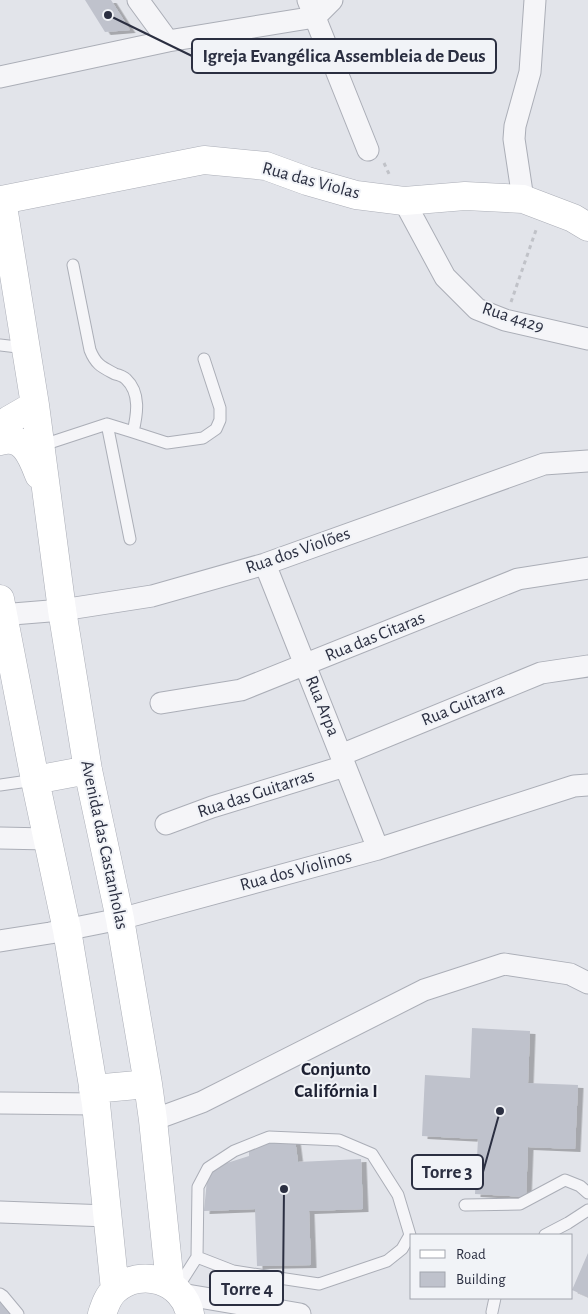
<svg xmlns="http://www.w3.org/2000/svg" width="588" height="1314" viewBox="0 0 588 1314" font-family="'Alegreya Sans',sans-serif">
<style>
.building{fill:#bfc2cc;filter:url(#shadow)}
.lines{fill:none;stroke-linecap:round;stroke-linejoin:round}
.lane-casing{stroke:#abaeb7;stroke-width:13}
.street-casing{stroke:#abaeb7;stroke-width:23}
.secondary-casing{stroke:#abaeb7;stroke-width:29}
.path{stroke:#c0c2c8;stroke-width:3;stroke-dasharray:4 4;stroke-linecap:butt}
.lane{stroke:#f5f5f8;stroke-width:11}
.street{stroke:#f5f5f8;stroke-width:21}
.secondary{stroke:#fff;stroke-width:28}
.labels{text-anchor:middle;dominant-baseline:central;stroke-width:4;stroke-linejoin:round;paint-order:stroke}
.street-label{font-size:18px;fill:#2b2f41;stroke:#f1f3f7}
.neighbourhood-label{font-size:19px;font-weight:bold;fill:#1d2032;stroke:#f1f3f7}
.leader{fill:none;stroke:#2b2f41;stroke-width:2}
.callout-dot{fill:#2b2f41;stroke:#f1f3f7;stroke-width:2}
.callout{fill:#f1f3f7;stroke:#2b2f41;stroke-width:2}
.callout-label{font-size:19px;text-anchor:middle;font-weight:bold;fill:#2b2f41}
</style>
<defs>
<filter id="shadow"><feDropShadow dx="5.5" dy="3" stdDeviation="0" flood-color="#0004"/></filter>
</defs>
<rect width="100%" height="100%" fill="#e2e4ea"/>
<path class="building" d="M 85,0 L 111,0 L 130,30 L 105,32 Z
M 472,1028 L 530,1031 L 528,1083 L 578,1085 L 575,1149 L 528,1147 L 526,1197 L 475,1194 L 478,1139 L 422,1136 L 425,1075 L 470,1078 Z
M 295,1139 L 298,1162 L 361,1159 L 363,1209 L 309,1211 L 311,1265 L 257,1266 L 255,1209 L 204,1211 L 208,1169 L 249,1156 L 249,1145 Z
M 588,1253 L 588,1297 L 572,1290 Z
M 0,1300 L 14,1314 L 0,1314 Z"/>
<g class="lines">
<defs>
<path id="lane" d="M 0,345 L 26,348
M 107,424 L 130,539
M 133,432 L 167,443 L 203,438 L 216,429 L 220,420 L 220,408 L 204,359
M 40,446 L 107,424 L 133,432 C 137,415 141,393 126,379 C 124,377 119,375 115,374 C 102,367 96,365 90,350 L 73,265
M 0,785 L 35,780
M 465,1205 L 520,1204 L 565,1180 L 580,1186 L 588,1193
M 545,1235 L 568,1223 L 588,1210
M 176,1290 L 197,1257 L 198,1187 L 208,1168 L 234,1151 L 269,1137 L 339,1140 L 372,1154 L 398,1195 L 410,1235 L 402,1249 L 387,1261 L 319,1284 L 233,1271 L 197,1257
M 0,1294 L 3,1296 L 18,1314
M 492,1312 L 495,1298"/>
<path id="street" d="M 138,0 L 168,41
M 308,0 L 368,150
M 0,77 L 168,41 L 315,17 L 332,0
M 523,199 L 514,139 L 515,126 L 530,72 L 535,0
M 404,201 L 445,277 L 477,309 L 505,320 L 588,339
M 265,564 L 378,849
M 0,615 L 62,610 L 152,596 L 265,564 L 544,464 L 588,461
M 161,703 L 241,690 L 518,579 L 588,568
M 341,755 L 541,673 L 588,666
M 166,824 L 212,807 L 345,766
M 0,838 L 48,839
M 0,941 L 50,933 L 120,919 L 378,849 L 574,786 L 588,785
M 0,1103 L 96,1104
M 153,1120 L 202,1102 L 424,990 L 504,964 L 570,974 L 588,983
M 0,1212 L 108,1216
M 181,1294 L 300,1314"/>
<path id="secondary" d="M 0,429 L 9,420 L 35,405
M 0,441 C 24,434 32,457 39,475
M 0,599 L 35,780 L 67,930 L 96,1104 L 115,1290
M 35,780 L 88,770
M 93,1089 L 148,1084
M 170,1284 L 153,1120 L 148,1084 L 120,919 L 88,770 L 62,610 L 35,405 L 2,200 L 204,160 L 266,166 L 307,181 L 356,195 L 404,201 L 465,196 L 523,199 L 573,218 L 588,227
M 102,1314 C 105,1305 108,1296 115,1290 C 141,1267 183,1280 190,1314"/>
</defs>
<use href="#lane" class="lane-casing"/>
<use href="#street" class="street-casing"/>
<use href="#secondary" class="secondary-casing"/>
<path class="path" d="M 384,163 L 390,176
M 511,302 L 536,230"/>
<use href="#lane" class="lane"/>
<use href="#street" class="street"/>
<use href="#secondary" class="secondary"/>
</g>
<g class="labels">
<g class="street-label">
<text transform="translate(311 181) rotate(15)">Rua das Violas</text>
<text transform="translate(513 318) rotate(18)">Rua 4429</text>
<text transform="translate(298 551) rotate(-19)">Rua dos Violões</text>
<text transform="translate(375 637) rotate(-22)">Rua das Citaras</text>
<text transform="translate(463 705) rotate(-22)">Rua Guitarra</text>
<text transform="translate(322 706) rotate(68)">Rua Arpa</text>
<text transform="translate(256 794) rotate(-18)">Rua das Guitarras</text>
<text transform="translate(104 845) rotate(78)">Avenida das Castanholas</text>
<text transform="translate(296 871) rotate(-15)">Rua dos Violinos</text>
</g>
<g class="neighbourhood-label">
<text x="336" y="1069">Conjunto<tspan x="336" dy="22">Califórnia I</tspan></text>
</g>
</g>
<path class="leader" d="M108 15L192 56M500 1111L483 1172M284 1189L283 1288"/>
<g class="callout-dot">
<circle cx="108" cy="15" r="5"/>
<circle cx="500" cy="1111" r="5"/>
<circle cx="284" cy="1189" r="5"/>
</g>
<g class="callout">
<rect x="192" y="39" width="304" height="34" rx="5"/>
<rect x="412" y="1155" width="71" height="34" rx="5"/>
<rect x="210" y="1271" width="73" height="34" rx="5"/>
</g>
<g class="callout-label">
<text x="344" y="62">Igreja Evangélica Assembleia de Deus</text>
<text x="447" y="1178">Torre 3</text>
<text x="247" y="1295">Torre 4</text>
</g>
<rect x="410" y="1234" width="162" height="65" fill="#f1f3f7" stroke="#a2a5ae"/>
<rect x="420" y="1250" width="25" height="8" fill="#ffffff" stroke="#a2a5ae"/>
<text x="456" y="1259" font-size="15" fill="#2b2f41">Road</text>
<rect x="420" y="1272" width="25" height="15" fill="#bfc2cc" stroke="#a2a5ae"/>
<text x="456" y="1284" font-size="15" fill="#2b2f41">Building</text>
</svg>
